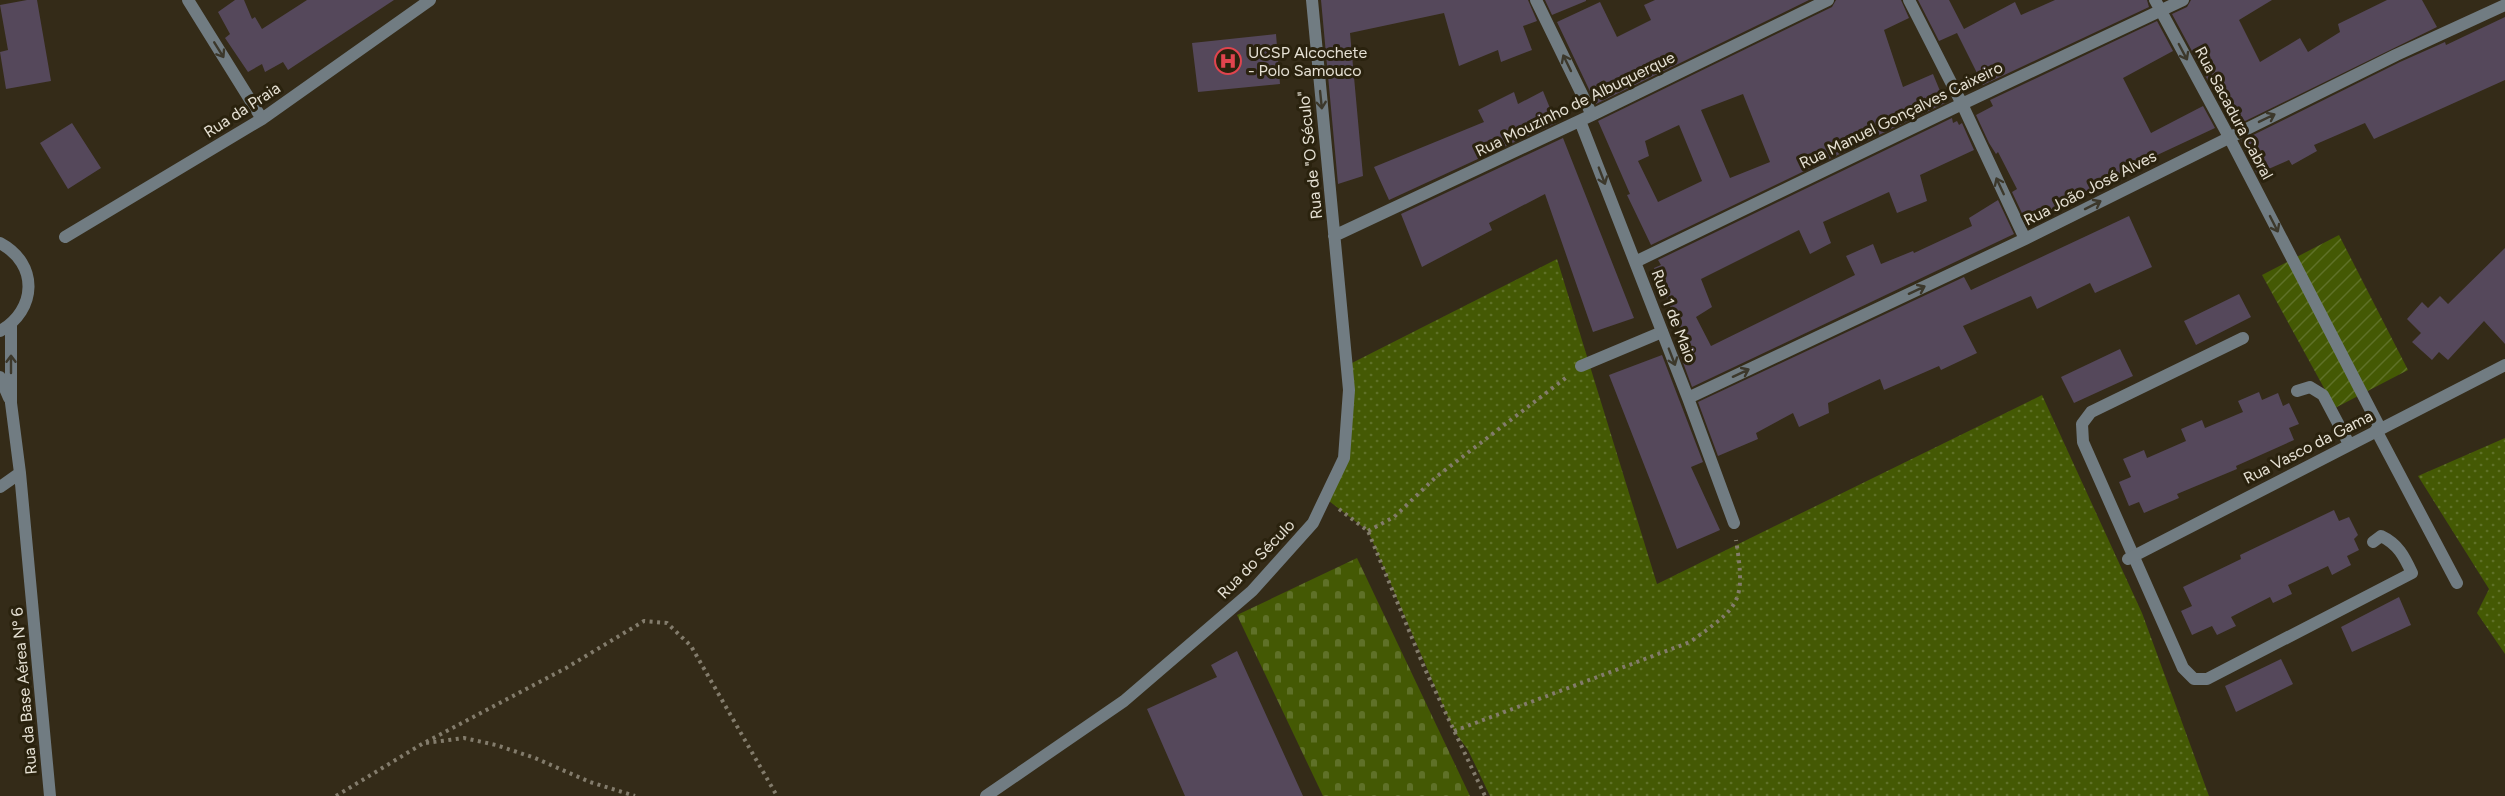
<svg xmlns="http://www.w3.org/2000/svg" width="2505" height="796" viewBox="0 0 2505 796" font-family="Figtree,sans-serif">
<style>
.grass{fill:url(#grass-dots)}
.cemetery{fill:url(#cemetery-stones)}
.garden{fill:url(#garden-furrows)}
.building{fill:#55485b;fill-rule:evenodd}
.lines{fill:none;stroke-linecap:round;stroke-linejoin:round}
.path{stroke:#837c6c;stroke-width:4;stroke-dasharray:3 4.5;stroke-linecap:butt}
.lane{stroke:#717c82;stroke-width:12}
.street{stroke:#717c82;stroke-width:12}
.oneway{stroke:#3c382b}
.labels{text-anchor:middle;dominant-baseline:central;stroke-width:6;stroke-linejoin:round;paint-order:stroke}
.poi-label{font-size:16px;fill:#e6e1d4;stroke:#2a220e;text-anchor:start}
.street-label{font-size:16px;fill:#e6e1d4;stroke:#2a220e}
</style>
<defs>
<pattern id="grass-dots" width="8" height="8" patternUnits="userSpaceOnUse" patternTransform="scale(1.5)"><rect width="8" height="8" fill="#445904"/><path d="M2 2h.1M6 6h.1" fill="none" stroke="#5f7128" stroke-width="1.8" stroke-linecap="round"/></pattern>
<pattern id="cemetery-stones" width="16" height="16" patternUnits="userSpaceOnUse" patternTransform="scale(1.5)"><rect width="16" height="16" fill="#445904"/><path d="M2 7V4a2 2 0 0 1 4 0v3zM10 15v-3a2 2 0 0 1 4 0v3z" fill="#5f7128"/></pattern>
<pattern id="garden-furrows" width="10" height="10" patternUnits="userSpaceOnUse" patternTransform="scale(1.5)"><rect width="10" height="10" fill="#445904"/><path d="M-1 1l2-2M0 10L10 0M9 11l2-2" fill="none" stroke="#5f7128"/></pattern>
</defs>
<rect width="100%" height="100%" fill="#342b18"/>
<path class="grass" d="M 1557,259 L 1657,584 L 2042,395 L 2142,613 L 2209,796 L 1490,796 L 1468,750 L 1454,731 L 1368,531 L 1325,498 L 1344,458 L 1346,366 Z
M 2505,438 L 2505,654 L 2477,613 L 2489,589 L 2418,476 Z"/>
<path class="cemetery" d="M 1357,558 L 1470,796 L 1323,796 L 1237,615 Z"/>
<path class="garden" d="M 2339,235 L 2408,370 L 2335,408 L 2262,275 Z"/>
<path class="building" d="M 27,0 L 37,0 L 51,81 L 6,89 L 0,52 L 8,50 L 0,5 Z
M 235,0 L 244,0 L 252,19 L 255,17 L 262,29 L 307,0 L 394,0 L 288,70 L 283,62 L 265,72 L 262,64 L 248,72 L 225,38 L 230,34 L 218,12 Z
M 1321,0 L 1528,0 L 1537,21 L 1523,26 L 1532,50 L 1501,62 L 1498,50 L 1459,66 L 1444,13 L 1350,33 L 1363,176 L 1338,184 Z
M 1545,0 L 1586,0 L 1586,1 L 1552,15 Z
M 1655,0 L 1809,0 L 1596,104 L 1557,22 L 1600,2 L 1617,37 L 1651,20 L 1644,5 Z
M 1836,0 L 1901,0 L 1909,18 L 1884,30 L 1903,87 L 1933,74 L 1945,103 L 1651,245 L 1627,195 L 1630,194 L 1598,121 L 1832,7 ZM 1743,94 L 1770,162 L 1730,178 L 1701,110 ZM 1679,125 L 1702,181 L 1658,202 L 1638,161 L 1649,156 L 1645,141 Z
M 1918,0 L 1949,0 L 1964,29 L 2015,2 L 2021,15 L 2055,0 L 2147,0 L 2149,7 L 1983,85 L 1957,33 L 1939,41 Z
M 2191,0 L 2272,0 L 2239,20 L 2260,62 L 2300,38 L 2308,52 L 2340,32 L 2338,24 L 2387,0 L 2422,0 L 2437,27 L 2233,127 L 2172,14 L 2187,7 Z
M 2505,17 L 2505,80 L 2374,139 L 2365,123 L 2314,145 L 2317,151 L 2292,165 L 2289,160 L 2257,174 L 2241,141 L 2400,62 L 2445,42 L 2446,45 Z
M 2157,21 L 2173,51 L 2123,78 L 2151,133 L 2203,106 L 2215,128 L 2138,164 L 2037,217 L 2038,220 L 2028,226 L 2012,192 L 2017,189 L 1998,152 L 1996,154 L 1989,143 L 1976,115 L 1993,106 L 1990,100 Z
M 1276,34 L 1280,84 L 1198,92 L 1192,43 Z
M 1543,91 L 1556,123 L 1389,200 L 1374,167 L 1484,122 L 1478,110 L 1514,92 L 1518,104 Z
M 1952,118 L 1953,123 L 1957,121 L 1959,125 L 1962,123 L 1974,150 L 1920,175 L 1927,201 L 1897,213 L 1889,192 L 1823,222 L 1831,243 L 1810,254 L 1799,230 L 1701,279 L 1712,307 L 1696,317 L 1711,346 L 1855,275 L 1846,256 L 1873,244 L 1881,264 L 1913,251 L 1914,253 L 1972,226 L 1969,218 L 1998,200 L 2014,234 L 1692,387 L 1678,349 L 1687,346 L 1654,268 L 1661,265 L 1658,260 Z
M 72,123 L 101,168 L 68,189 L 40,143 Z
M 1563,138 L 1634,318 L 1593,332 L 1545,194 L 1489,223 L 1492,230 L 1422,267 L 1401,214 Z
M 2129,216 L 2152,267 L 2095,293 L 2090,283 L 2037,309 L 2031,296 L 1963,326 L 1977,353 L 1941,370 L 1939,366 L 1884,390 L 1880,379 L 1828,403 L 1829,413 L 1799,427 L 1793,413 L 1756,433 L 1758,439 L 1718,456 L 1698,402 L 1964,277 L 1971,290 Z
M 2505,248 L 2505,344 L 2484,321 L 2448,360 L 2439,352 L 2432,360 L 2412,342 L 2421,333 L 2407,319 L 2422,302 L 2428,308 L 2440,296 L 2448,304 Z
M 2239,294 L 2251,317 L 2196,345 L 2184,321 Z
M 2120,349 L 2133,376 L 2074,403 L 2061,377 Z
M 1662,355 L 1703,462 L 1691,467 L 1720,530 L 1677,549 L 1609,375 Z
M 2259,392 L 2262,400 L 2278,393 L 2283,406 L 2289,403 L 2299,424 L 2289,428 L 2294,440 L 2236,466 L 2237,469 L 2177,494 L 2179,498 L 2144,513 L 2139,502 L 2129,506 L 2119,482 L 2131,477 L 2123,459 L 2144,450 L 2147,458 L 2186,441 L 2181,429 L 2202,420 L 2205,428 L 2243,412 L 2238,401 Z
M 2334,510 L 2339,521 L 2349,517 L 2358,535 L 2354,539 L 2359,550 L 2347,556 L 2351,565 L 2332,575 L 2328,566 L 2288,585 L 2292,594 L 2273,603 L 2270,597 L 2231,617 L 2236,626 L 2217,635 L 2212,626 L 2192,635 L 2181,611 L 2192,606 L 2183,587 L 2241,559 L 2240,555 Z
M 2399,597 L 2411,625 L 2352,652 L 2341,627 Z
M 1237,651 L 1303,796 L 1185,796 L 1147,709 L 1217,677 L 1211,665 Z
M 2281,659 L 2293,684 L 2236,712 L 2225,686 Z"/>
<g class="lines">
<path class="path" d="M 1339,509 L 1368,531 L 1424,667 L 1485,796
M 1368,531 L 1394,517 L 1436,477 L 1567,377
M 1454,731 L 1690,642 C 1740,606 1746,603 1736,540
M 426,743 L 464,738 L 496,745 L 535,758 L 590,782 L 635,796
M 336,796 L 422,744 L 566,668 L 644,621 L 667,623 L 691,646 L 777,796"/>
<path class="lane" d="M 2243,338 L 2091,412 L 2082,424 L 2083,442 L 2183,668 L 2194,679 L 2207,679 L 2412,573 C 2404,556 2398,544 2381,536 L 2373,542
M 1581,366 L 1662,332
M 2297,391 L 2310,387 L 2323,395 L 2349,444
M 2376,430 L 2457,583"/>
<path class="street" d="M 188,0 L 262,119
M 1536,0 L 1592,115
M 1909,0 L 1962,104 L 2025,239
M 2155,0 L 2229,137 L 2380,428
M 1580,121 L 1688,398 L 1734,523
M 1334,236 L 1592,115 L 1828,0
M 65,237 L 262,119 L 430,0
M 0,243 C 39,264 37,310 0,331
M 1635,262 L 1962,104 L 2183,0
M 11,324 L 11,403 L 20,473 L 50,796
M 0,377 L 9,398
M 1688,398 L 2025,239 L 2396,55 L 2505,5
M 0,487 L 20,473
M 2128,559 L 2505,365
M 986,796 L 1124,701 L 1252,591 L 1313,523 L 1344,458 L 1349,390 L 1312,0"/>
</g>
<defs><path id="oneway-shaft" d="M-6 0H5M1.5-3L5.5 0L1.5 3" fill="none" stroke-width="1.6" stroke-linecap="round" stroke-linejoin="round" transform="scale(1.5)"/></defs>
<g class="oneway">
<use href="#oneway-shaft" transform="translate(219 50) rotate(58)"/>
<use href="#oneway-shaft" transform="translate(2183 52) rotate(62)"/>
<use href="#oneway-shaft" transform="translate(1567 63) rotate(-116)"/>
<use href="#oneway-shaft" transform="translate(1321 100) rotate(84)"/>
<use href="#oneway-shaft" transform="translate(2267 118) rotate(-26)"/>
<use href="#oneway-shaft" transform="translate(1602 176) rotate(69)"/>
<use href="#oneway-shaft" transform="translate(2000 186) rotate(-115)"/>
<use href="#oneway-shaft" transform="translate(2093 205) rotate(-27)"/>
<use href="#oneway-shaft" transform="translate(2274 224) rotate(63)"/>
<use href="#oneway-shaft" transform="translate(1917 290) rotate(-25)"/>
<use href="#oneway-shaft" transform="translate(1672 357) rotate(69)"/>
<use href="#oneway-shaft" transform="translate(11 364) rotate(-90)"/>
<use href="#oneway-shaft" transform="translate(1741 373) rotate(-25)"/>
</g>
<defs>
<symbol id="hospital-ring" viewBox="-11 -11 22 22"><circle r="9.5" fill="#2a220e" stroke="#e0444e" stroke-width="1.5"/><path d="M-5-5h3v3.5h4V-5h3V5h-3V1.5h-4V5h-3Z" fill="#e0444e"/></symbol>
</defs>
<g fill-rule="evenodd">
<use href="#hospital-ring" x="1213" y="46" width="30" height="30"/>
</g>
<g class="labels">
<g class="poi-label">
<text x="1248" y="52">UCSP Alcochete<tspan x="1248" dy="18">- Polo Samouco</tspan></text>
</g>
<g class="street-label">
<text transform="translate(1575 104) rotate(-26)">Rua Mouzinho de Albuquerque</text>
<text transform="translate(242 110) rotate(-33)">Rua da Praia</text>
<text transform="translate(2234 113) rotate(62)">Rua Sacadura Cabral</text>
<text transform="translate(1901 115) rotate(-26)">Rua Manuel Gonçalves Caixeiro</text>
<text transform="translate(1310 155) rotate(-96)">Rua de "O Século"</text>
<text transform="translate(2090 188) rotate(-27)">Rua João José Alves</text>
<text transform="translate(1674 316) rotate(69)">Rua 1 de Maio</text>
<text transform="translate(2308 447) rotate(-27)">Rua Vasco da Gama</text>
<text transform="translate(1256 559) rotate(-46)">Rua do Século</text>
<text transform="translate(24 691) rotate(-95)">Rua da Base Aérea Nº 6</text>
</g>
</g>
</svg>
